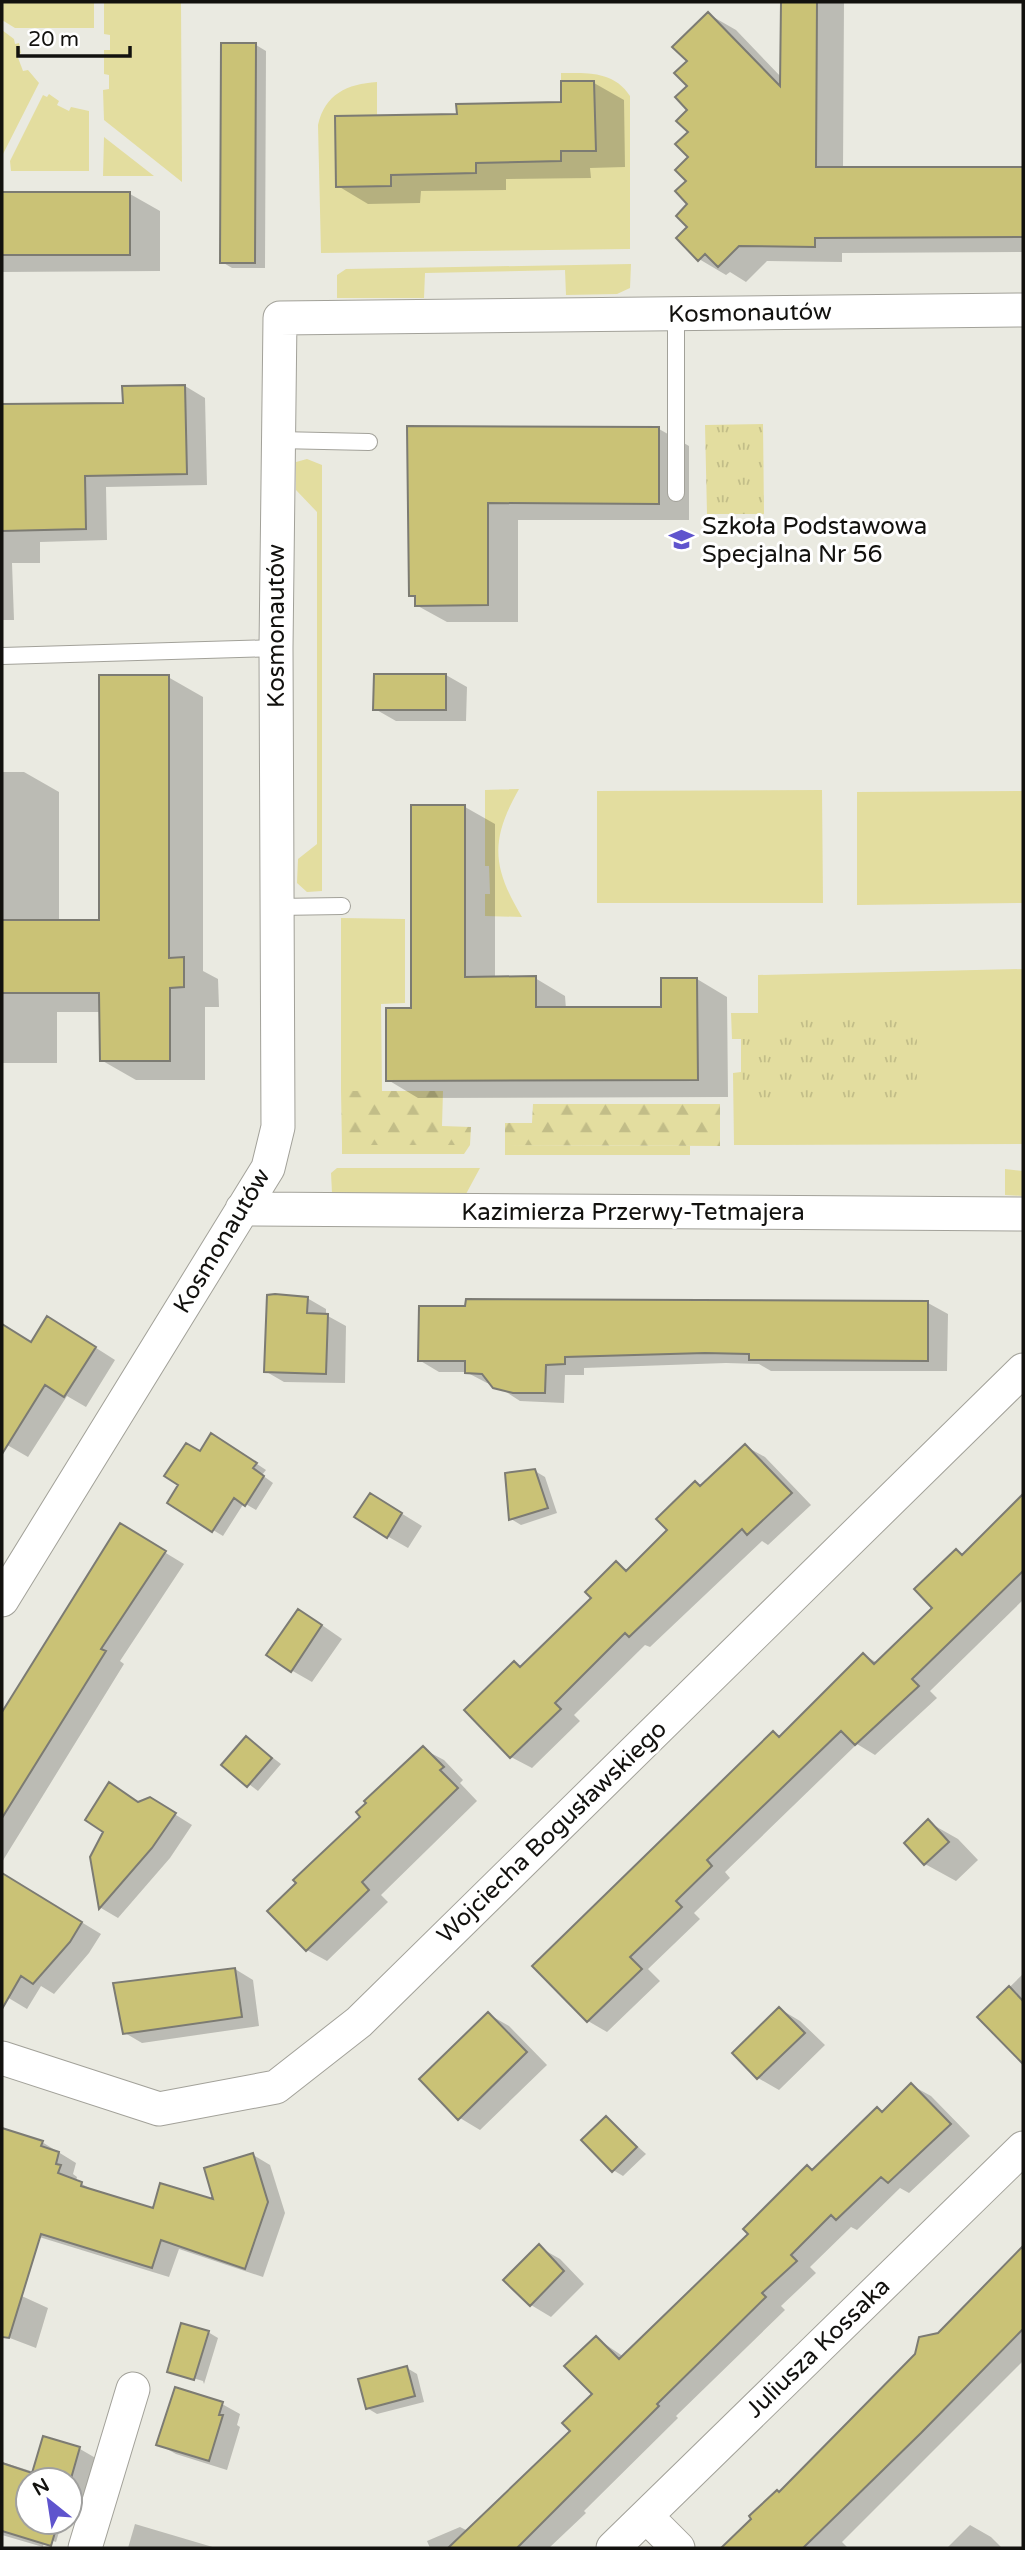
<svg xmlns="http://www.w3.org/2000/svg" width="1025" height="2550" viewBox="0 0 1025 2550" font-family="'Varela Round',sans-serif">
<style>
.green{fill:#e3dd9f}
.forest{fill:url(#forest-firs)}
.park{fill:url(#park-tufts)}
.shadow{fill:#0003}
.building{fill:#cac276;stroke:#7c7b73;stroke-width:2}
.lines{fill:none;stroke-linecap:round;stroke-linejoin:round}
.service-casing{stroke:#a2a199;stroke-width:18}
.minor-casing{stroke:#a2a199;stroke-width:35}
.service{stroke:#fff;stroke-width:16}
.minor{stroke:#fff;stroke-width:33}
.labels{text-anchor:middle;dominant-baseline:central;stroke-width:6;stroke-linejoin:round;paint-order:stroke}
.street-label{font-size:24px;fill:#12110e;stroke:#fff}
.poi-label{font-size:24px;fill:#12110e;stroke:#fff;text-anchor:start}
</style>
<defs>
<pattern id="forest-firs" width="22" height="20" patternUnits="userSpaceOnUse" patternTransform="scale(1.75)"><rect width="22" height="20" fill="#e3dd9f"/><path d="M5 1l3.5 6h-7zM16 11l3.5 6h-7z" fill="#c2bd88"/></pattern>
<pattern id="park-tufts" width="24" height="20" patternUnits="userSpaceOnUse" patternTransform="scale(1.75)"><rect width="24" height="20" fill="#e3dd9f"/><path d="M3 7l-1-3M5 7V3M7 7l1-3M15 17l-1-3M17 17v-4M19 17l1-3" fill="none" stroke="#c2bd88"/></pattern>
</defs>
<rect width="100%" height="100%" fill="#eaeae1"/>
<path class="green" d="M 2,2 L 94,2 L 94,28 L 15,28 L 2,20 Z
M 104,2 L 181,2 L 182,182 L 104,120 L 103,90 L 109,89 L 109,75 L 104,74 L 104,50 L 110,50 L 110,35 L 104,34 Z
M 2,30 L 14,39 L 15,44 L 19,43 L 21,53 L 17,55 L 23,71 L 28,70 L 39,83 L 2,156 Z
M 561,73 C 588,73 614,71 630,96 L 630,249 L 321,253 L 318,125 C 325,94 347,84 377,82 L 377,115 L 335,117 L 336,187 L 390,186 L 391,175 L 476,173 L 476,163 L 561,161 L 561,151 L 595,150 L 594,81 L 561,81 Z
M 49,94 L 59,101 L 57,105 L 69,111 L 71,107 L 89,111 L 89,171 L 11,171 L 10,161 L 43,95 L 47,97 Z
M 104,137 L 154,176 L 103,176 Z
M 631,264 L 630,288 L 617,294 L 566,295 L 565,270 L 425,273 L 424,298 L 337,298 L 337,275 L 346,269 Z
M 307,459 L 322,465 L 322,891 L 307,892 L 297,883 L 298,859 L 317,844 L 317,512 L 296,490 L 296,462 Z
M 519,789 C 490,840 492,867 522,917 L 485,916 L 485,894 L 490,894 L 489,866 L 485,866 L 485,790 Z
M 822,790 L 823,903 L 597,903 L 597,791 Z
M 1023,791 L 1023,903 L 857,905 L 857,792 Z
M 341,918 L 405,919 L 405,1003 L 381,1004 L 382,1091 L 341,1091 Z
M 1023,969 L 1023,1144 L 734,1145 L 733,1073 L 741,1072 L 742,1100 L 917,1100 L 917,1010 L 784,1010 L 784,1039 L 732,1039 L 731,1013 L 758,1013 L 758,975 Z
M 342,1145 L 470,1145 L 464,1154 L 342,1154 Z
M 505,1145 L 690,1146 L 690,1155 L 505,1155 Z
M 337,1168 L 480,1168 L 466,1194 L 332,1193 L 331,1173 Z
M 1005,1169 L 1023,1171 L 1023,1196 L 1005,1195 Z"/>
<path class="forest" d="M 341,1091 L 443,1091 L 442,1126 L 471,1127 L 470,1145 L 342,1145 Z
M 533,1104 L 720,1104 L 720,1146 L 505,1145 L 505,1123 L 532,1123 Z"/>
<path class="park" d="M 763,424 L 764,514 L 707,514 L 705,425 Z
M 784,1010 L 917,1010 L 917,1100 L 741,1100 L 741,1039 L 783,1039 Z"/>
<path class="shadow" d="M 783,2 L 844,2 L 843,169 L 1023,169 L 1023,252 L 842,253 L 842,262 L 767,261 L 746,282 L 730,272 L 726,275 L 699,259 L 690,227 L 689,61 L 708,14 L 736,30 L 782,78 Z
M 256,45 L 266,51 L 265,268 L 232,268 L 222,262 Z
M 594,83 L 624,100 L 625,167 L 590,168 L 591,178 L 506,179 L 506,190 L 421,191 L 420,203 L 368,204 L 338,186 L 458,116 L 563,103 Z
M 2,194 L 130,194 L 160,211 L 160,271 L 2,272 Z
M 185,386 L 205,398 L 207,485 L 106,487 L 107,540 L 40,542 L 40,563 L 12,563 L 14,620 L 2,620 L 2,406 L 124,405 Z
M 409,428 L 659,429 L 689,446 L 689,520 L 518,520 L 518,622 L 447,622 L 416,605 L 416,598 L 411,595 Z
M 446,675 L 467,687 L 466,721 L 396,721 L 375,709 Z
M 168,677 L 203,697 L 203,971 L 218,979 L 219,1007 L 205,1007 L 205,1080 L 136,1080 L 101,1060 L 101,1012 L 57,1012 L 57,1063 L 2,1063 L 2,772 L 24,772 L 59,792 L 59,922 L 101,922 Z
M 465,807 L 495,824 L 495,978 L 535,978 L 565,996 L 566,1009 L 663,1008 L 697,979 L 727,997 L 728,1097 L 418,1098 L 388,1080 L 413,1009 Z
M 307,1298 L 326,1309 L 326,1315 L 346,1326 L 345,1383 L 284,1382 L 265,1371 Z
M 928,1303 L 948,1314 L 947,1371 L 771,1371 L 759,1364 L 726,1363 L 584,1368 L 584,1375 L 565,1375 L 564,1403 L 520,1401 L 494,1384 L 487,1383 L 466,1372 L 439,1372 L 419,1360 Z
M 2,1325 L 32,1343 L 68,1330 L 115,1360 L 86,1407 L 67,1396 L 28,1457 L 2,1442 Z
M 222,1441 L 266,1470 L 262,1475 L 273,1483 L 256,1510 L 244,1503 L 223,1536 L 213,1530 L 180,1485 L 201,1454 Z
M 745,1446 L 765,1457 L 811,1505 L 768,1545 L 762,1541 L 650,1647 L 645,1645 L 574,1715 L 580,1721 L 532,1768 L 511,1757 L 466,1710 L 514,1663 L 522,1668 L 593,1598 L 616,1563 L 629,1571 L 670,1530 L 695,1483 L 702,1487 Z
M 535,1471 L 545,1477 L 557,1513 L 521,1525 L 511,1519 Z
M 1020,1500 L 1023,1502 L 1023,1600 L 930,1691 L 937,1698 L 875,1755 L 857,1744 L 725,1872 L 730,1878 L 694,1913 L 700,1919 L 648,1969 L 660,1981 L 607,2032 L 588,2021 L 773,1733 L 781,1738 L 863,1655 L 878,1663 L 935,1608 L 957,1551 L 964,1556 Z
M 391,1507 L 422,1526 L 408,1548 L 387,1536 Z
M 121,1526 L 184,1564 L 120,1661 L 124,1664 L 2,1862 L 2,1718 Z
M 319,1623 L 342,1639 L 312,1682 L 291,1670 Z
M 247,1738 L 281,1764 L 258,1791 L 224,1765 Z
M 423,1749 L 444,1760 L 463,1780 L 460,1783 L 477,1801 L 381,1895 L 388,1902 L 327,1961 L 307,1950 L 363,1817 Z
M 139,1803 L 168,1810 L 192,1825 L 170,1858 L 118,1918 L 101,1908 L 91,1857 Z
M 928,1822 L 958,1839 L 978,1860 L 956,1881 L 925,1864 Z
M 2,1874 L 101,1934 L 89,1953 L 54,1994 L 41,1986 L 27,2009 L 2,1994 Z
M 235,1969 L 253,1980 L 259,2026 L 142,2043 L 125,2033 Z
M 1023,1974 L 1023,2059 L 979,2017 Z
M 780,2009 L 800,2021 L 825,2045 L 779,2090 L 758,2078 L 734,2053 Z
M 488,2014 L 509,2026 L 547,2065 L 480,2130 L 460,2118 Z
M 911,2085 L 931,2096 L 970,2136 L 909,2193 L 900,2188 L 857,2230 L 851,2227 L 810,2267 L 816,2273 L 781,2306 L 785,2310 L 676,2416 L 678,2418 L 584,2511 L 586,2513 L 549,2548 L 430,2548 L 427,2541 L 460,2527 L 468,2531 L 572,2431 L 594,2394 L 596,2338 L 624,2357 L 877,2109 L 884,2113 Z
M 606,2118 L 646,2154 L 623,2176 L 613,2170 Z
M 2,2130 L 42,2142 L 76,2163 L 73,2174 L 77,2177 L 76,2181 L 99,2193 L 154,2211 L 216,2202 L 253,2155 L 270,2165 L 285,2213 L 263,2277 L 179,2249 L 169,2277 L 36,2236 L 24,2206 L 2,2199 Z
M 539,2247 L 560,2259 L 584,2284 L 551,2317 L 531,2305 Z
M 1023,2249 L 1023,2361 L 842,2542 L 848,2548 L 748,2548 L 736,2536 Z
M 2,2287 L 48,2308 L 36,2348 L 2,2335 Z
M 208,2332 L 218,2338 L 204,2384 L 203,2381 L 169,2371 Z
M 407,2368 L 417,2374 L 424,2402 L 377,2414 L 367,2408 Z
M 222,2404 L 240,2414 L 237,2425 L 240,2427 L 227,2470 L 176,2454 L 158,2444 Z
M 44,2438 L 80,2449 L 99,2460 L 83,2511 L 75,2509 L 71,2521 L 70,2480 L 28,2480 L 28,2522 L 62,2522 L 56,2542 L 45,2538 L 43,2547 L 2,2535 L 2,2462 L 34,2472 Z
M 135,2524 L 216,2548 L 217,2548 L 128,2548 Z
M 970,2525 L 991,2537 L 1002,2548 L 947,2548 Z"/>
<path class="building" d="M 781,2 L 817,2 L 816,167 L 1023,167 L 1023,237 L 815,238 L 815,247 L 739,246 L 718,267 L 705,254 L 698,261 L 676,238 L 687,227 L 676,216 L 687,204 L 675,191 L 686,181 L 675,170 L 688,157 L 675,144 L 688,132 L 676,121 L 687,110 L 675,97 L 687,86 L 674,73 L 687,61 L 672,47 L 708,12 L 780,86 Z
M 221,43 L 256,43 L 255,263 L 220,263 Z
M 561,81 L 594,81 L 596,151 L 561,151 L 561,161 L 476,163 L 476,173 L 391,175 L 391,186 L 336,187 L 335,116 L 457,114 L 456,104 L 561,102 Z
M 2,192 L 130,192 L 130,255 L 2,255 Z
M 185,385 L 187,474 L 85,476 L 86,529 L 2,531 L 2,404 L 123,403 L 122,386 Z
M 407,426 L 659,427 L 659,504 L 488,503 L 488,605 L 415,606 L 415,596 L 409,596 Z
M 374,674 L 446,674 L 446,710 L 373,710 Z
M 99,675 L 169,675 L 169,958 L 184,957 L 184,987 L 170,988 L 170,1061 L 100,1061 L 99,993 L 2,993 L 2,920 L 99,920 Z
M 411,805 L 465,805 L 465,977 L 536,976 L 536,1007 L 661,1007 L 661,978 L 697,978 L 698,1080 L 386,1081 L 386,1008 L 411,1008 Z
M 275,1294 L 308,1297 L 307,1313 L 328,1314 L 326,1374 L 264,1372 L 267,1295 Z
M 466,1299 L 928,1301 L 928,1361 L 749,1360 L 749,1354 L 705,1353 L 565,1357 L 565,1364 L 546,1365 L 545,1393 L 513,1393 L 493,1388 L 482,1374 L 465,1373 L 465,1361 L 418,1361 L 419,1306 L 465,1306 Z
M 47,1316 L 96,1347 L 64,1397 L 45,1385 L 2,1454 L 2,1324 L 31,1342 Z
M 211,1433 L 257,1463 L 253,1468 L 264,1476 L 245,1506 L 234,1498 L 212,1532 L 167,1503 L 178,1485 L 164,1476 L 186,1443 L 200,1451 Z
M 745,1444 L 792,1493 L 747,1535 L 742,1529 L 629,1637 L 625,1633 L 555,1703 L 561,1709 L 510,1758 L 464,1710 L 514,1661 L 520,1667 L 591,1598 L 585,1592 L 616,1561 L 626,1571 L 667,1530 L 656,1519 L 695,1481 L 700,1486 Z
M 535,1469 L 548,1508 L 509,1520 L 505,1473 Z
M 370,1493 L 402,1513 L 387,1538 L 354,1517 Z
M 1023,1494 L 1023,1571 L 912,1679 L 919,1686 L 855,1745 L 841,1731 L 707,1860 L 712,1866 L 676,1901 L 682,1907 L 630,1957 L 642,1969 L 587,2022 L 532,1966 L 773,1731 L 779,1737 L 863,1653 L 874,1664 L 932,1608 L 914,1589 L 956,1549 L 962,1555 Z
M 120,1523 L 166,1551 L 101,1649 L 106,1651 L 2,1818 L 2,1712 Z
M 298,1609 L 322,1625 L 291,1672 L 266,1655 Z
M 246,1736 L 272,1758 L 247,1787 L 221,1765 Z
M 423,1746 L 444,1767 L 440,1770 L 458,1788 L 362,1882 L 369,1890 L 306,1951 L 267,1911 L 296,1883 L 293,1880 L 360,1817 L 356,1812 L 366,1803 L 364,1801 Z
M 109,1782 L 138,1802 L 150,1797 L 176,1813 L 152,1848 L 99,1909 L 90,1857 L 103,1832 L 85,1820 Z
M 928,1819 L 949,1842 L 924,1865 L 904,1843 Z
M 2,1873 L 82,1922 L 70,1942 L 33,1984 L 21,1976 L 2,2009 Z
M 235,1968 L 242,2017 L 123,2034 L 113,1983 Z
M 1009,1986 L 1023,2001 L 1023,2064 L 977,2017 Z
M 779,2007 L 805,2033 L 757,2079 L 732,2053 Z
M 488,2012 L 527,2052 L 458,2120 L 419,2079 Z
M 911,2083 L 951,2124 L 888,2183 L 881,2177 L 836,2220 L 831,2215 L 791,2255 L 797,2261 L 762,2293 L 766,2297 L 657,2404 L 659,2406 L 517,2548 L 448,2548 L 570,2431 L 562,2423 L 592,2394 L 564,2366 L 596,2336 L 619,2359 L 748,2234 L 743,2229 L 807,2165 L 812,2170 L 877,2107 L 882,2112 Z
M 606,2116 L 637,2147 L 612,2172 L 581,2140 Z
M 2,2128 L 43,2141 L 41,2146 L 59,2152 L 56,2164 L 61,2165 L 58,2173 L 82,2182 L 81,2186 L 153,2208 L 160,2183 L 213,2199 L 204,2168 L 253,2153 L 268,2202 L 245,2269 L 161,2240 L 152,2268 L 41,2234 L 9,2338 L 2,2337 Z
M 539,2244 L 564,2271 L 530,2306 L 503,2280 Z
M 1023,2246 L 1023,2329 L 921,2433 L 803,2548 L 721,2548 L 751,2519 L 749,2516 L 777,2490 L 779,2492 L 915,2354 L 919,2337 L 938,2333 Z
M 181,2323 L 209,2331 L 194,2380 L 167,2372 Z
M 407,2366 L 415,2396 L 366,2409 L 358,2379 Z
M 175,2387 L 223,2402 L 219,2415 L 223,2415 L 209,2461 L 156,2445 Z
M 43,2436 L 80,2447 L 70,2482 L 28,2480 L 28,2522 L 58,2522 L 51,2546 L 2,2531 L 2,2463 L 32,2473 Z"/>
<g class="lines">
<defs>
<path id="service" d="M 278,440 L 369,442
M 676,493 L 676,314
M 2,656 L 276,648
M 277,907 L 342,906"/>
<path id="minor" d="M 242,1209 L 1023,1214
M 2,1600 L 268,1168 L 278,1127 L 276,648 L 280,318 L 1023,310
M 2,2058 L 159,2109 L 276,2087 L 359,2022 L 1023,1370
M 646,2516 L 678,2548
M 85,2548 L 133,2389
M 613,2548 L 1023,2148"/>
</defs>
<use href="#service" class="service-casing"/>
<use href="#minor" class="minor-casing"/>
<use href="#service" class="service"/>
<use href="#minor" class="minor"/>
</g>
<defs>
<symbol id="school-bare" viewBox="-9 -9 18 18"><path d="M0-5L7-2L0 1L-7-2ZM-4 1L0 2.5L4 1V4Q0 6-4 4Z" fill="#5f54cd" stroke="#fff" stroke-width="2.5" paint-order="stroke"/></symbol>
</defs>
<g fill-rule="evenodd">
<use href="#school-bare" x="664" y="522" width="35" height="35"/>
</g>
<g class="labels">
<g class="street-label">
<text transform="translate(750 313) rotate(-1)">Kosmonautów</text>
<text transform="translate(276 626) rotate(-90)">Kosmonautów</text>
<text x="633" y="1212">Kazimierza Przerwy-Tetmajera</text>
<text transform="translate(222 1241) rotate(-59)">Kosmonautów</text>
<text transform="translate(552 1832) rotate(-44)">Wojciecha Bogusławskiego</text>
<text transform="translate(818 2348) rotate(-44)">Juliusza Kossaka</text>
</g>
<g class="poi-label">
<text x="702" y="526">Szkoła Podstawowa<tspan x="702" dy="28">Specjalna Nr 56</tspan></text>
</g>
</g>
<rect width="1025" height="2550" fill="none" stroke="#12110e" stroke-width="7"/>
<g transform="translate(49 2501) rotate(330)"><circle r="33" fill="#ffffff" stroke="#a0a09f" stroke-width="2"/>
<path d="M0-5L12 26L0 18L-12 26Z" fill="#5f54cd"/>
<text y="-10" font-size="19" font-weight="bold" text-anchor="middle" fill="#12110e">N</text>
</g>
<path d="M18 46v10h112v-10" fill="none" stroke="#12110e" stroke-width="3.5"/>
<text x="28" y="46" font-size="21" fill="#12110e" stroke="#ffffff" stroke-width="5" paint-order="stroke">20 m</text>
</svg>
